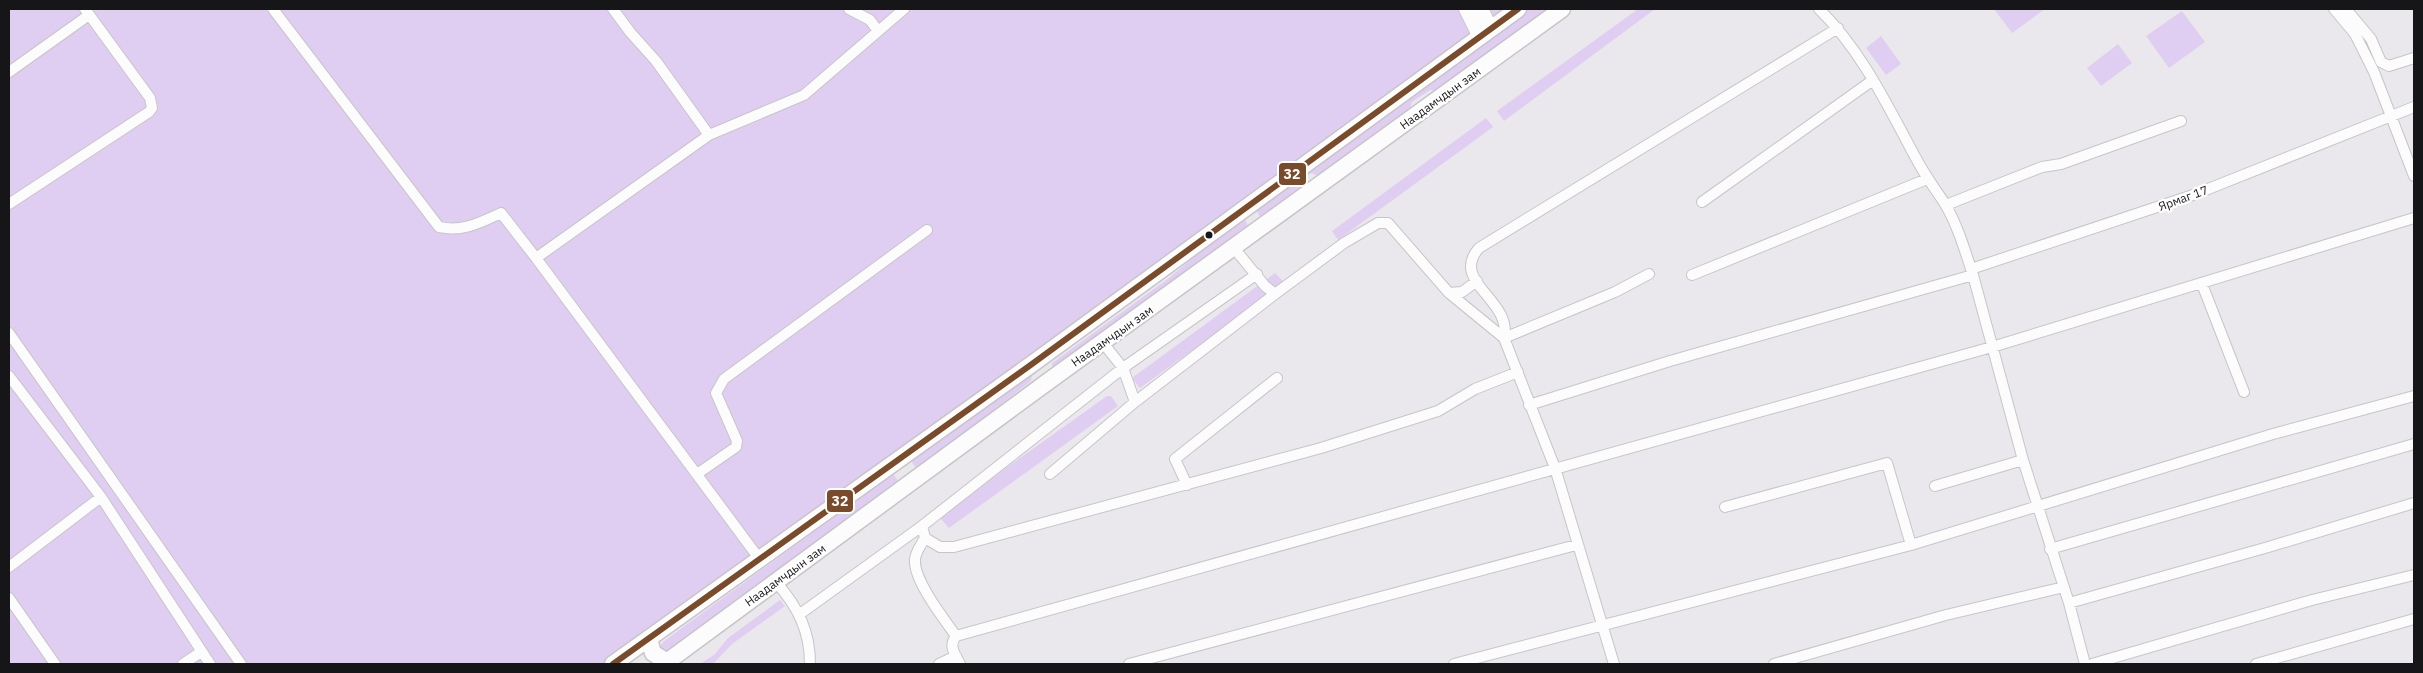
<svg xmlns="http://www.w3.org/2000/svg" width="2423" height="673" viewBox="0 0 2423 673" font-family="'IBM Plex Sans',sans-serif">
<style>
.green{fill:#e0cef2}
.lines{fill:none;stroke-linecap:round;stroke-linejoin:round}
.minor-casing{stroke:#c7c5c8;stroke-width:12}
.secondary-casing{stroke:#c7c5c8;stroke-width:16}
.trunk-casing{stroke:#c7c5c8;stroke-width:19}
.minor{stroke:#fcfcfc;stroke-width:10}
.secondary{stroke:#fcfcfc;stroke-width:14}
.trunk{stroke:#fcfcfc;stroke-width:16}
.bus-1-casing{stroke:#fff;stroke-width:10}
.bus-1{stroke:#7a4b2a;stroke-width:6}
.bus-dot{fill:#161518;stroke:#fff;stroke-width:2}
.labels{text-anchor:middle;dominant-baseline:central;stroke-width:4.5;stroke-linejoin:round;paint-order:stroke}
.street-label{font-size:12px;fill:#161518;stroke:#fff}
.line-badge{stroke:#fff;stroke-width:2}
.badge-label{font-size:14px;text-anchor:middle;font-weight:bold;fill:#fff}
</style>
<rect width="100%" height="100%" fill="#eae8ec"/>
<path class="green" d="M 9,9 L 1550,9 L 1436,91 L 1430,90 L 1412,102 L 1409,110 L 1319,176 L 1311,173 L 1300,181 L 1306,186 L 1261,219 L 1257,211 L 1245,219 L 1248,226 L 1247,229 L 1052,370 L 1052,363 L 1169,278 L 1200,252 L 609,664 L 9,664 Z
M 1638,9 L 1655,9 L 1504,121 L 1497,111 Z
M 1994,9 L 2045,9 L 2012,33 Z
M 2182,11 L 2205,42 L 2169,68 L 2146,36 Z
M 1881,36 L 1901,64 L 1886,75 L 1866,48 Z
M 2118,44 L 2132,63 L 2101,86 L 2087,68 Z
M 1486,118 L 1493,127 L 1338,240 L 1332,231 Z
M 1275,273 L 1285,283 L 1140,388 L 1132,378 Z
M 1027,374 L 1032,376 L 1031,381 L 917,469 L 911,461 Z
M 1107,396 L 1111,396 L 1118,406 L 949,528 L 940,518 L 1006,468 Z
M 893,474 L 899,482 L 666,653 L 660,650 L 660,646 L 664,641 Z
M 780,600 L 785,606 L 732,644 L 713,664 L 700,664 L 715,654 L 728,638 Z"/>
<g class="lines">
<defs>
<path id="minor" d="M 273,9 L 439,227 C 463,232 479,223 501,213 L 536,258
M 613,9 L 630,32 L 656,61 L 709,135
M 849,9 L 870,20 L 878,31
M 1819,9 C 1863,52 1889,109 1918,162 C 1926,177 1936,190 1945,204 C 1958,226 1965,251 1973,275 L 2023,460 L 2069,603 L 2085,664
M 2334,9 L 2355,34 L 2374,72 L 2414,176
M 2346,9 L 2371,39 L 2381,62 L 2389,66 L 2414,58
M 9,72 L 89,15
M 1702,202 L 1873,80
M 9,204 L 149,112 L 152,108 L 150,98 L 85,9
M 1946,205 L 2042,167 L 2061,164 L 2181,121
M 1234,248 L 1265,286 L 1275,294
M 1971,269 L 2193,195 L 2414,107
M 1692,275 L 1927,179
M 2202,284 L 2244,392
M 1449,293 L 1462,292 L 1477,281
M 9,333 L 241,664
M 1504,338 C 1513,300 1449,282 1479,248 L 1838,28
M 1504,338 L 1615,292 L 1649,274
M 1103,343 L 1123,368 L 1135,402
M 9,376 L 101,497 L 210,664
M 1529,405 L 1670,361 L 1973,275
M 697,474 L 736,447 L 737,441 L 716,393 L 724,379 L 927,230
M 1050,474 L 1135,402 L 1275,294 L 1344,243 L 1378,223 L 1388,223 L 1449,293 L 1504,338 L 1555,468 L 1614,664
M 1187,485 L 1175,459 L 1277,378
M 1935,486 L 2023,460
M 1725,507 L 1887,463 L 1911,545
M 922,526 L 925,538 L 940,547 L 954,547 L 1321,448 L 1438,411 L 1475,389 L 1518,372
M 925,538 C 921,545 916,551 915,559 C 913,580 944,619 956,636
M 2050,549 L 2414,444
M 761,561 L 536,258 L 709,135 L 804,95 L 904,9
M 9,567 L 101,497
M 776,582 C 798,607 810,631 810,664
M 9,598 L 55,664
M 2069,603 L 2265,548 L 2414,503
M 800,614 L 922,526 L 1123,368 L 1257,274
M 183,664 L 201,652
M 939,664 L 956,656
M 960,664 C 955,654 948,646 956,636 L 1992,347 L 2414,218
M 1129,664 L 1576,545
M 1454,664 L 1911,545 L 2273,434 L 2414,396
M 1774,664 L 1946,615 L 2064,587
M 2092,664 L 2312,600 L 2414,575
M 2256,664 L 2414,619"/>
<path id="secondary" d="M 1466,9 L 1480,37
M 1481,9 L 1491,29"/>
<path id="trunk" d="M 649,639 L 653,653 L 667,662
M 613,664 L 1032,364 L 1518,9
M 664,664 L 1046,383 L 1562,9"/>
</defs>
<use href="#minor" class="minor-casing"/>
<use href="#secondary" class="secondary-casing"/>
<use href="#trunk" class="trunk-casing"/>
<use href="#minor" class="minor"/>
<use href="#secondary" class="secondary"/>
<use href="#trunk" class="trunk"/>
<defs>
<path id="bus-1" d="M 613,664 L 1032,364 L 1518,9"/>
</defs>
<use href="#bus-1" class="bus-1-casing"/>
<use href="#bus-1" class="bus-1"/>
</g>
<circle class="bus-dot" cx="1209" cy="235" r="4.5"/>
<g class="labels">
<g class="street-label">
<text transform="translate(1440 98) rotate(-36)">Наадамчдын зам</text>
<text transform="translate(2183 198) rotate(-20)">Ярмаг 17</text>
<text transform="translate(1112 336) rotate(-35)">Наадамчдын зам</text>
<text transform="translate(785 575) rotate(-36)">Наадамчдын зам</text>
</g>
</g>
<g class="line-badge">
<rect x="1278" y="162" width="29" height="24" rx="5" fill="#7a4b2a"/>
<rect x="826" y="489" width="28" height="24" rx="5" fill="#7a4b2a"/>
</g>
<g class="badge-label">
<text x="1292" y="179">32</text>
<text x="840" y="506">32</text>
</g>
<rect width="2423" height="673" fill="none" stroke="#161518" stroke-width="20"/>
</svg>
